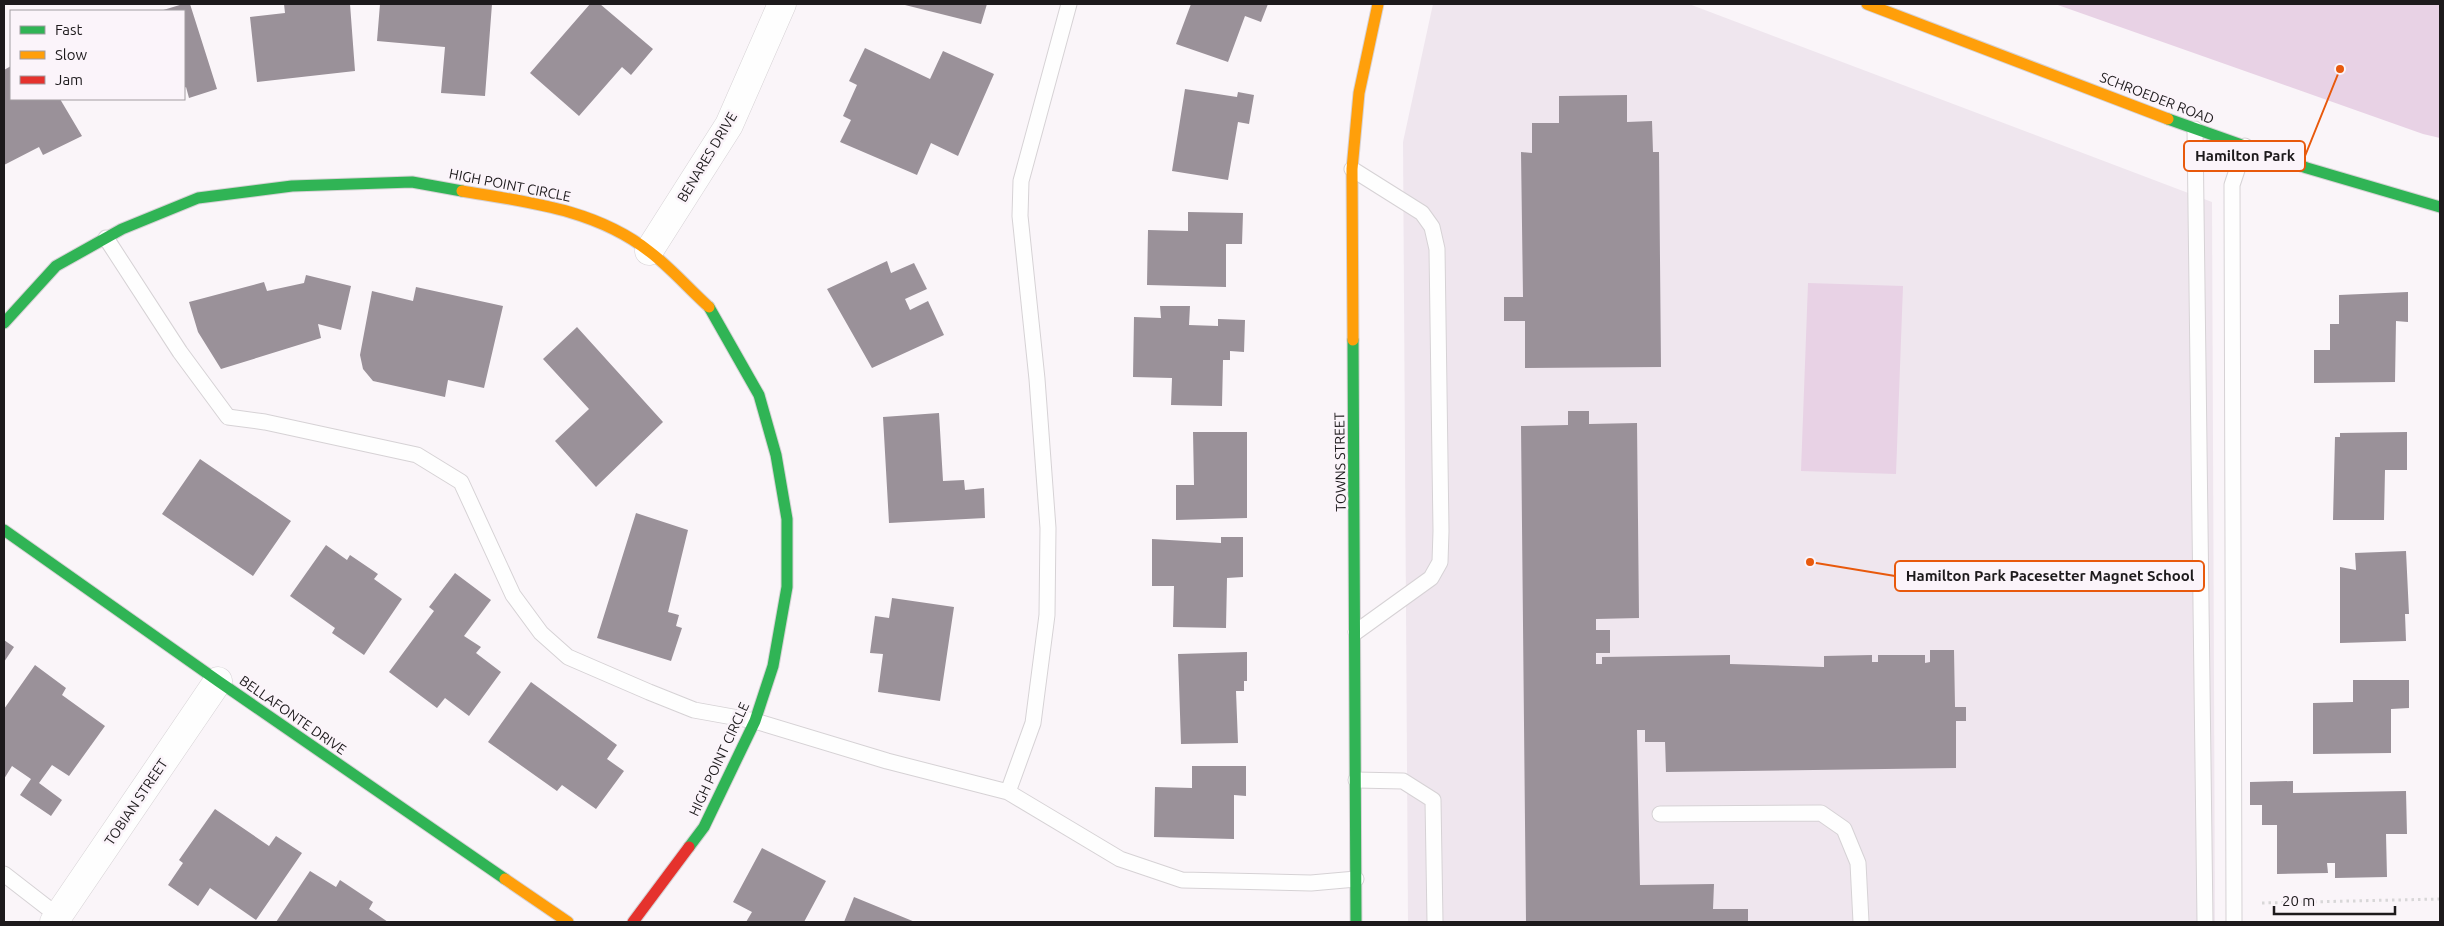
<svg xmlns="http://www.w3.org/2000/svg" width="2444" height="926" viewBox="0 0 2444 926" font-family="Ubuntu,sans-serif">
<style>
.built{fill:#efe6ee}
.green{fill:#e8d2e5}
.building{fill:#9a9199}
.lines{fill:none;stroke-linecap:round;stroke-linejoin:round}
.lane-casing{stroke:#d6d2d5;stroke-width:17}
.street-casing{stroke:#d6d2d5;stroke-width:29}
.fast-casing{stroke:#d6d2d5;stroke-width:13}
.slow-casing{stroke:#d6d2d5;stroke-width:13}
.jam-casing{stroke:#d6d2d5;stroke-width:13}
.path{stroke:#d8d7d8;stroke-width:3;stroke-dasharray:2.5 4;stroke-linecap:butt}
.lane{stroke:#fefefe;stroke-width:15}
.street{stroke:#fefefe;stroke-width:28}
.fast{stroke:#30b455;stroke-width:11}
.slow{stroke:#ff9f0a;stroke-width:11}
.jam{stroke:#e5322d;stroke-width:11}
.labels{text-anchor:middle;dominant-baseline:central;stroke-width:5;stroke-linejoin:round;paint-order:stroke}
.street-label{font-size:14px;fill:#1d1a1c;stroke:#fbf4fa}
.leader{fill:none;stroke:#e8590c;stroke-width:2}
.callout-dot{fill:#e8590c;stroke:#fbf4fa;stroke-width:2}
.callout{fill:#fbf4fa;stroke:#e8590c;stroke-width:2}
.callout-label{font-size:15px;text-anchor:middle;font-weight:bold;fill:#1d1a1c}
</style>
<rect width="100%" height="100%" fill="#faf5f9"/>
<path class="built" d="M 1433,4 L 1689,4 L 2212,202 L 2215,922 L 1408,922 L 1403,142 Z"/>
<path class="green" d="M 2055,4 L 2440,4 L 2440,138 L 2423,134 Z
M 1808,283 L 1903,286 L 1896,474 L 1801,471 Z"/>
<path class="building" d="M 183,4 L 190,4 L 217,89 L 189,98 L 186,87 L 184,88 L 184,11 L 160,11 Z
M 284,4 L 350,4 L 355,71 L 257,82 L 250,17 L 285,13 Z
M 380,4 L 492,4 L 485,96 L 441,93 L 445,47 L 377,41 Z
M 590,4 L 600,4 L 653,49 L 631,75 L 622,67 L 579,116 L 530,73 Z
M 901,4 L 987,4 L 981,24 Z
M 1191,4 L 1268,4 L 1261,22 L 1245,16 L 1228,62 L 1176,44 Z
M 865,48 L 930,79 L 943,51 L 994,74 L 958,156 L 931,143 L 917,175 L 840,142 L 851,120 L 843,116 L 857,85 L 849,81 Z
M 11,66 L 11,99 L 60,99 L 82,136 L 43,155 L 39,147 L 4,165 L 4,70 Z
M 1185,89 L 1237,97 L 1238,92 L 1254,95 L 1249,124 L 1238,122 L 1228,180 L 1172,171 Z
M 1627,95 L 1627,122 L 1652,121 L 1653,152 L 1659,152 L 1661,367 L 1525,368 L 1525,321 L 1504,321 L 1504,297 L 1523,297 L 1521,152 L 1532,153 L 1532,123 L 1559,123 L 1559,96 Z
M 1188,212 L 1243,213 L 1242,244 L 1226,244 L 1226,287 L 1147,285 L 1148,230 L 1188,231 Z
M 887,261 L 891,273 L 914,263 L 927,289 L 905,299 L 910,310 L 928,301 L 944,335 L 872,368 L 827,289 Z
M 306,275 L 351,286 L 341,330 L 318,324 L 321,338 L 221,369 L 198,332 L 189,302 L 264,282 L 267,291 L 304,283 Z
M 416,287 L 503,306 L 484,388 L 448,380 L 445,397 L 373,381 L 363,369 L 360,355 L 372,291 L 413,301 Z
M 2408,292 L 2408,322 L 2396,321 L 2395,382 L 2314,383 L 2314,350 L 2330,350 L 2330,324 L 2339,324 L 2339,295 Z
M 1160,306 L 1190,306 L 1189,325 L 1218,326 L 1218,319 L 1245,320 L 1244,352 L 1230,351 L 1230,360 L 1223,360 L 1222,406 L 1171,405 L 1172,378 L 1133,377 L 1134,317 L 1161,318 Z
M 577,327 L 663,422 L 596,487 L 555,441 L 589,409 L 543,359 Z
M 1568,411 L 1589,411 L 1589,424 L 1637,423 L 1639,618 L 1596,619 L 1596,630 L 1610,630 L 1610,653 L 1596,653 L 1596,664 L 1602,664 L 1602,657 L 1730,655 L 1730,664 L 1824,667 L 1824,656 L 1872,655 L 1872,662 L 1878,662 L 1878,655 L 1925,655 L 1925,663 L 1930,662 L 1930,650 L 1954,650 L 1955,707 L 1966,707 L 1966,721 L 1956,721 L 1956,768 L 1666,772 L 1665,742 L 1645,742 L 1645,730 L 1637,730 L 1640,885 L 1714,884 L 1713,909 L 1748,909 L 1748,922 L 1526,922 L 1521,426 L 1568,425 Z
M 939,413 L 943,481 L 964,480 L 965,490 L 984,488 L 985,518 L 889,523 L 883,417 Z
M 1193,432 L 1247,432 L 1247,518 L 1176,520 L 1176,485 L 1194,485 Z
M 2407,432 L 2407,470 L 2385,470 L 2384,520 L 2333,520 L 2335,437 L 2340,437 L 2340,433 Z
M 200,459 L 291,521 L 253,576 L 162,514 Z
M 636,513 L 688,530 L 668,612 L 679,615 L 676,626 L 682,628 L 671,661 L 597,638 Z
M 1221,537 L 1243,537 L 1243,577 L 1227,578 L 1226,628 L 1173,627 L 1174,586 L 1152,586 L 1152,539 L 1221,543 Z
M 326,545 L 347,560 L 350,555 L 378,574 L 374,579 L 402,599 L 364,655 L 332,633 L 335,628 L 290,596 Z
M 2406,551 L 2409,614 L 2405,614 L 2406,641 L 2340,643 L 2340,567 L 2356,570 L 2355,553 Z
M 455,573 L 491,600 L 464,636 L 481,647 L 476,653 L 501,672 L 469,716 L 445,698 L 437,708 L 389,672 L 434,611 L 429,607 Z
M 892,598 L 954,607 L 940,701 L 878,692 L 883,654 L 870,653 L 875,616 L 889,618 Z
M 4,640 L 14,647 L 4,662 Z
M 1247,652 L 1247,681 L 1244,681 L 1244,691 L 1236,691 L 1238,743 L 1181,744 L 1178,654 Z
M 35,665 L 66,688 L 62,695 L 105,726 L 69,776 L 52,765 L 39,783 L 62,800 L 51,816 L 20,795 L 31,779 L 12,766 L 4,779 L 4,709 Z
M 2353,680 L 2409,680 L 2409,708 L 2391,709 L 2391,753 L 2313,754 L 2313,703 L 2353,702 Z
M 531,682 L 617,745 L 607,759 L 624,771 L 596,809 L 562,785 L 557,791 L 488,742 Z
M 1192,766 L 1246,766 L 1246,796 L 1234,795 L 1234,839 L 1154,837 L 1155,787 L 1192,788 Z
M 2293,781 L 2293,793 L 2406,791 L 2407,834 L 2386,834 L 2387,877 L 2335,878 L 2335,863 L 2327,863 L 2328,873 L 2277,874 L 2277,825 L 2262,825 L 2262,805 L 2250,805 L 2250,782 Z
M 215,809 L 269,846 L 276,836 L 302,853 L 256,920 L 210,888 L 198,906 L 168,885 L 183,863 L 179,860 Z
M 762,848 L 826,881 L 804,922 L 746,922 L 752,912 L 733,902 Z
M 310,871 L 336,887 L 340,880 L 373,902 L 369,909 L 388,922 L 276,922 Z
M 854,897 L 915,922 L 844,922 Z"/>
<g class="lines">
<defs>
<path id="lane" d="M 2195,129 L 2205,922
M 1352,169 L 1422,213 L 1432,227 L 1437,249 L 1441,531 L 1440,562 L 1431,578 L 1356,632
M 106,238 L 180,352 L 228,417 L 265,422 L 417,455 L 461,482 L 513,595 L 541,633 L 568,657 L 649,692 L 694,710 L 755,721 L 887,761 L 1008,792 L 1120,859 L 1182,880 L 1311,883 L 1356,879
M 1356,780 L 1403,781 L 1433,800 L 1435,922
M 1008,792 L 1033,723 L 1047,615 L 1048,528 L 1037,379 L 1020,216 L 1021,181 L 1069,4
M 1660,814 L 1821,813 L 1844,829 L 1858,863 L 1861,922
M 4,874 L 62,919
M 2234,922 L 2232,185 L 2245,146"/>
<path id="street" d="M 649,251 L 729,125 L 782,4
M 54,922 L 218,681"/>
<path id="fast" d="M 2168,119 L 2307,168 L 2440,207
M 4,323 L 56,266 L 122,229 L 198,198 L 292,186 L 412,182 L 462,191
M 1353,340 L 1356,922
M 4,530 L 218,681 L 505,879
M 689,847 L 704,827 L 755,721 L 773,666 L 787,587 L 787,519 L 776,455 L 759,395 L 709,307"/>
<path id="slow" d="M 1867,4 L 2168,119
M 462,191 C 527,202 596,209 650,252 C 671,268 689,289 709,307
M 1353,340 L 1352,169 L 1359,93 L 1378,4
M 505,879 L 568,922"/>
<path id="jam" d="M 633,922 L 689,847"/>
</defs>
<use href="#lane" class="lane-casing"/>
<use href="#street" class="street-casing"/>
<use href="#fast" class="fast-casing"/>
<use href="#slow" class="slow-casing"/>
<use href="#jam" class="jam-casing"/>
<path class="path" d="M 2262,903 L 2440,899"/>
<use href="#lane" class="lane"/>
<use href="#street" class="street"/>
<use href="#fast" class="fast"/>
<use href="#slow" class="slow"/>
<use href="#jam" class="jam"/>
</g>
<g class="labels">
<g class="street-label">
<text transform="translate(2157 98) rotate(21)">SCHROEDER ROAD</text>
<text transform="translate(707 157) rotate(-59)">BENARES DRIVE</text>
<text transform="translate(510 185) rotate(11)">HIGH POINT CIRCLE</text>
<text transform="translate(1340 462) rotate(-91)">TOWNS STREET</text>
<text transform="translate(293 715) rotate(35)">BELLAFONTE DRIVE</text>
<text transform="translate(719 759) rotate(-65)">HIGH POINT CIRCLE</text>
<text transform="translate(136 802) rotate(-56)">TOBIAN STREET</text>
</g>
</g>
<path class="leader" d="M2340 69L2305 156M1810 562L1895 576"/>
<g class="callout-dot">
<circle cx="2340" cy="69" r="5"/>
<circle cx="1810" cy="562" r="5"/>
</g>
<g class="callout">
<rect x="2184" y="141" width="121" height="30" rx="5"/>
<rect x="1895" y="561" width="309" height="30" rx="5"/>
</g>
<g class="callout-label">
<text x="2245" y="161">Hamilton Park</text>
<text x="2050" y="581">Hamilton Park Pacesetter Magnet School</text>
</g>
<rect width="2444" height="926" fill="none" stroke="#1d1a1c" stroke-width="10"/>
<rect x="10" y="10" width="175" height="90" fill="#fbf4fa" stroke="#a29da1"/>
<rect x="20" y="26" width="25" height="8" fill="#30b455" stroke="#a29da1"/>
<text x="55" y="35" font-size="15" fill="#1d1a1c">Fast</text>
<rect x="20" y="51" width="25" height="8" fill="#ff9f0a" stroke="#a29da1"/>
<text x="55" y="60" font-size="15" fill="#1d1a1c">Slow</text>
<rect x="20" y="76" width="25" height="8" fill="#e5322d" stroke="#a29da1"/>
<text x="55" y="85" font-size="15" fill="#1d1a1c">Jam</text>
<path d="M2274 906v8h121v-8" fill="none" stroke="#1d1a1c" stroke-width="2.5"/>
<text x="2282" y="906" font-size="15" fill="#1d1a1c" stroke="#fbf4fa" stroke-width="4" paint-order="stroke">20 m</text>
</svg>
